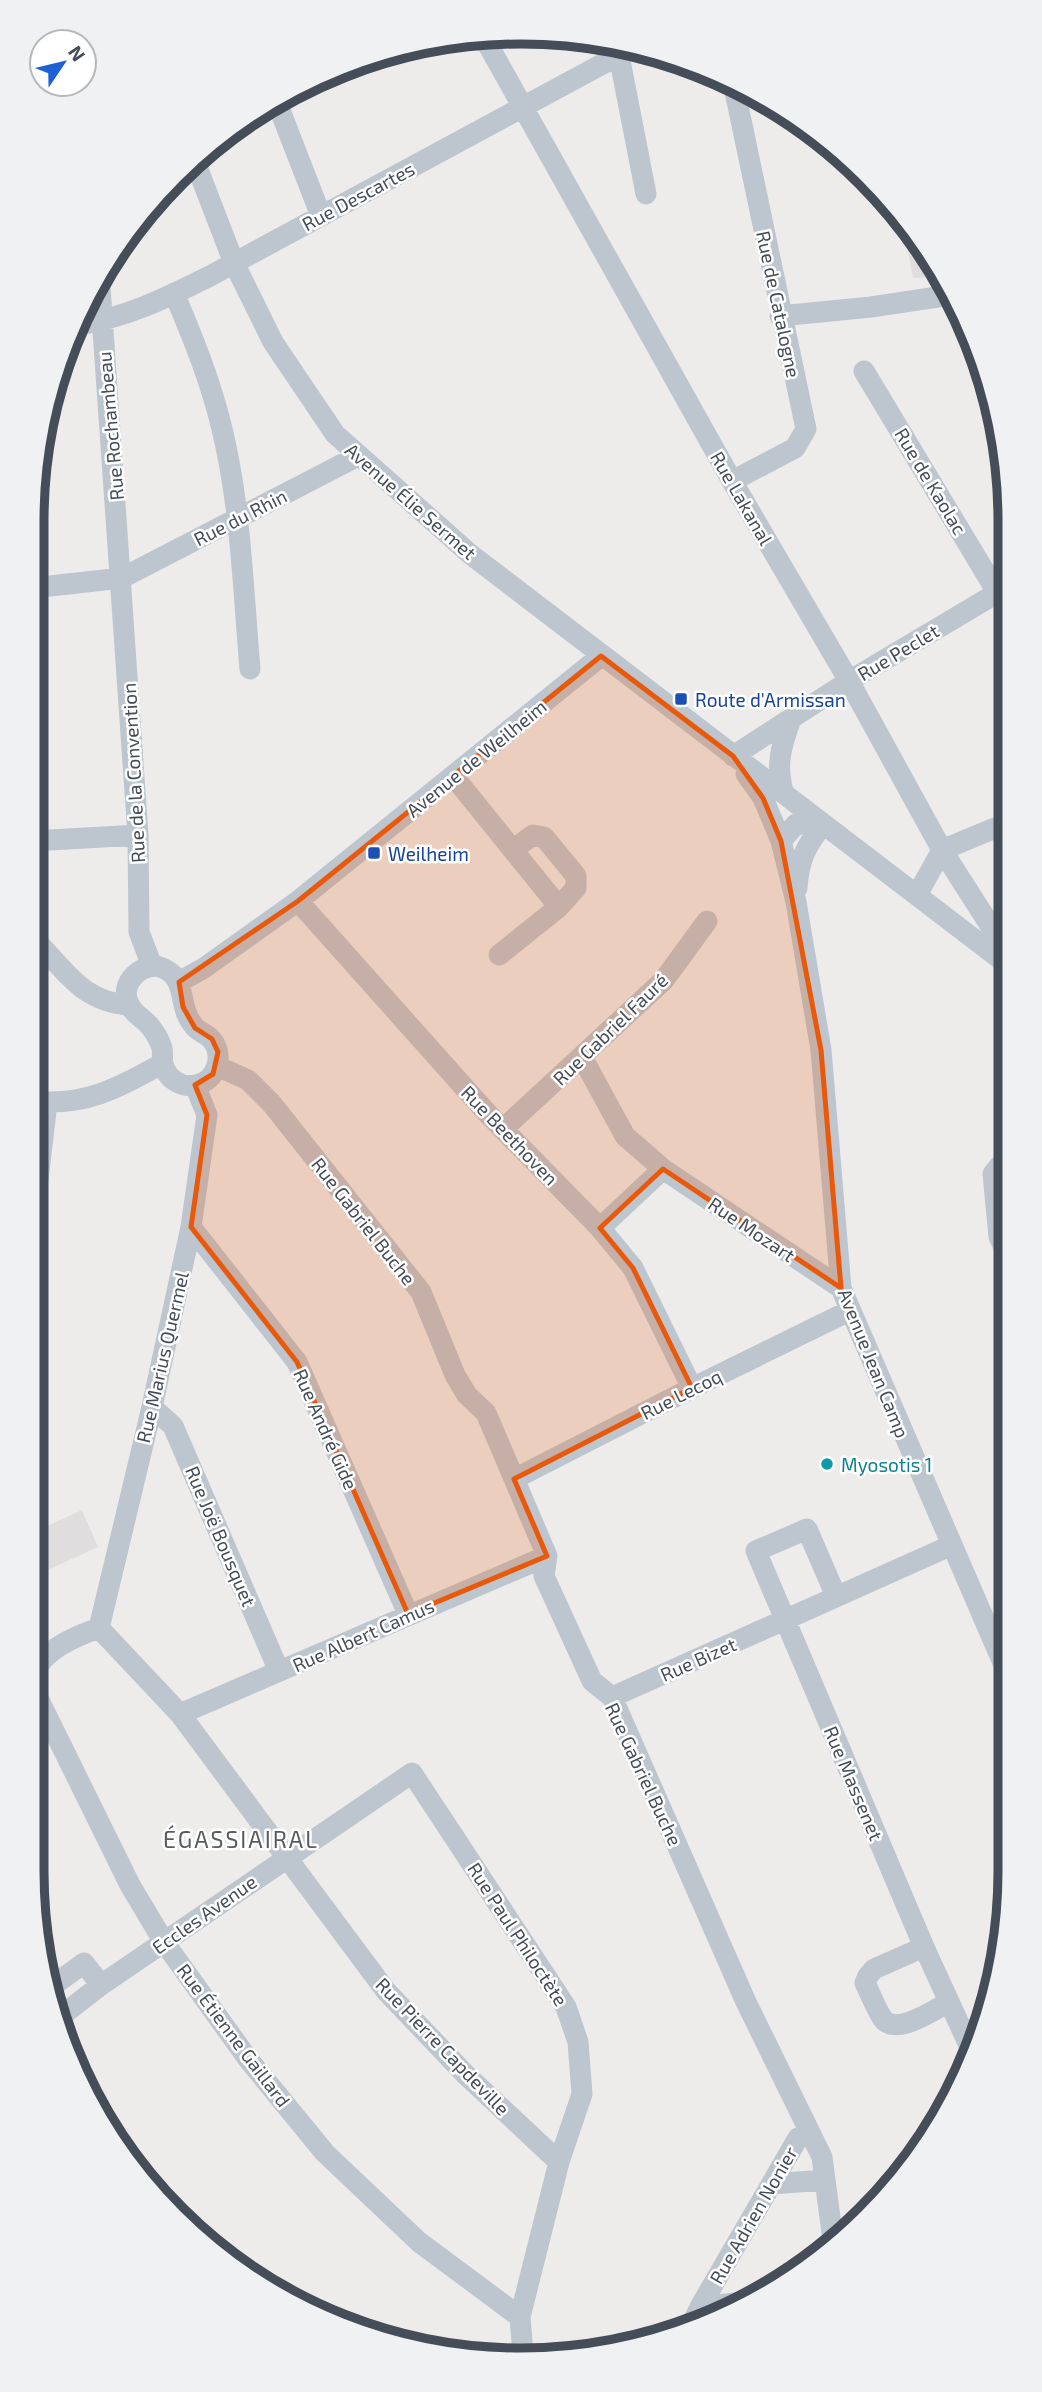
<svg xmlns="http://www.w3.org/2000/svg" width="1042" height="2392" viewBox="0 0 1042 2392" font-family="'Exo 2',sans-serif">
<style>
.education{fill:#dfdddd}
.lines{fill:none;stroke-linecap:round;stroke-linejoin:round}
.minor{stroke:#bdc5ce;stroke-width:21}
.marked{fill:#e8590c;fill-opacity:0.2;stroke:#e8590c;stroke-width:5;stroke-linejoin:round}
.transit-dot{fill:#1a4fb4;stroke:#fff;stroke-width:2.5}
.culture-dot{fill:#0f9aa8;stroke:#fff;stroke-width:2.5}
.labels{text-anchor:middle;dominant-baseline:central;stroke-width:5;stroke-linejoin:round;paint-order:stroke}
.street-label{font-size:19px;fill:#454d58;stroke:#fff}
.transit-label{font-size:19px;fill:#164399;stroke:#fff;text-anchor:start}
.culture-label{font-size:19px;fill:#0d838f;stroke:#fff;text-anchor:start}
.quarter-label{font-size:23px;letter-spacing:2px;fill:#595b60;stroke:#fff}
.rim{fill:none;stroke:#454d58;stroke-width:9}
</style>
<rect width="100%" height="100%" fill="#eeeceb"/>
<path class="education" d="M 901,215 L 909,223 L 941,277 L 913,278 Z
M 82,1510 L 98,1547 L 32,1577 L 32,1533 Z"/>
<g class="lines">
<path class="minor" d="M 482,34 L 732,481 L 849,681 L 942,850 L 1002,944 L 1000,959
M 617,45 L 646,194
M 276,100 L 321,216
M 194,159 L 234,263 L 273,342 L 335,434 L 470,554 L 1008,965
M 99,273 L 138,835 L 139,932 L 152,966
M 174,293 C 193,338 211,382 222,429 C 241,507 243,589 250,669
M 780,316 L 871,307 L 951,295
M 75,325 C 122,320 168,297 210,276 L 634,47
M 864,371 L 997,592
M 732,481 L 795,448 L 806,429 L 734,87
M 32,588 L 122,578 L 358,456
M 733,756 L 849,681 L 1007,587
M 746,774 L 763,798 L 781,841 L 796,902 L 821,1050 L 841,1288 L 1010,1679
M 454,777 L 559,907 L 576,888 L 576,876 L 544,837 L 533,835 L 514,849
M 784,794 C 775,766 781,746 791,719
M 32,841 L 138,835
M 781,841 L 796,824 L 823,824
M 797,888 C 799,859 806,846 823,824
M 917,895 L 942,850 L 995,828 L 1007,832
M 298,901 L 488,1114 L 600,1228 L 633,1268 L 692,1388
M 32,940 L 39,944 C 68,974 84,1002 129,1005
M 499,955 L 559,907
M 157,966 C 191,976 175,1004 194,1026 C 198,1032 206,1033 211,1039 C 225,1054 217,1081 196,1085 C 181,1088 167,1079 163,1064 C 162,1059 163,1053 162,1048 C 160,1042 156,1034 152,1029 C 147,1020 135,1016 130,1006 C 118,986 137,966 157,966 Z
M 179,982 L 204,968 L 298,901 L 601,656
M 582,1057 L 625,1136 L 663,1169 L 841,1288
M 217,1066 L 248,1080 L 272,1104 L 421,1292 L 455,1375 L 467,1395 L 486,1413 L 547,1556 L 544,1576 L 592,1681 L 612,1697 L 746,2002 L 822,2157 L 833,2240
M 32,1101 C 85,1107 118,1088 163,1063
M 503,1129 L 664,980 L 707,921
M 1008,1164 L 999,1166 L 993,1174 L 999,1237 L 1003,1245 L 1009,1245
M 191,1227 L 297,1362 L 408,1614
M 600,1228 L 663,1169
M 32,1230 L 47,1103
M 152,1407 L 173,1426 L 279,1671
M 514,1479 L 692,1388 L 849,1311
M 836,1596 L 807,1529 L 756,1551 L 924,1947 L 973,2054
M 99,1628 L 180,1714 L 386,1991 L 465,2074 L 559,2162
M 99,1628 L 152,1407 L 191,1227 L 207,1115 L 195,1085
M 32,1675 C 44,1650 73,1637 99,1628
M 32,1686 L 130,1885 L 164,1942 L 248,2059 L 325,2153 L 419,2242 L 520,2317
M 612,1697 L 952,1545
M 180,1714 L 547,1556
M 924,1947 L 874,1969 L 868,1976 L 865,1983 C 871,1995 876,2009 883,2019 C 897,2036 934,2010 949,2002
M 101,1985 L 412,1773 L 566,2007 L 578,2042 L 582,2094 L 559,2162 L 520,2317 L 523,2354
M 51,1987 L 84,1963 L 101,1985 L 56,2020
M 144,2181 L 156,2196
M 771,2184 L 825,2180
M 700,2307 L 753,2301
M 689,2330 L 700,2307 L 798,2138"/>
</g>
<path class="marked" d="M 601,656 L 733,756 L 763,798 L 781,841 L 821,1050 L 841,1288 L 663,1169 L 600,1228 L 633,1268 L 692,1388 L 514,1479 L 547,1556 L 408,1614 L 297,1362 L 191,1227 L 207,1115 L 195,1085 L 213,1074 L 218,1052 L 212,1039 L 195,1028 L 183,1007 L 179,982 L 298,901 Z"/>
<g class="transit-dot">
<rect x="674" y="692" width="14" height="14" rx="3.5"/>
<rect x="367" y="846" width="14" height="14" rx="3.5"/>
</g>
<circle class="culture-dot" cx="827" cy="1464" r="7"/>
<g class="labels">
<g class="street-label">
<text transform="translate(358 196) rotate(-28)">Rue Descartes</text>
<text transform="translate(779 304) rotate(78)">Rue de Catalogne</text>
<text transform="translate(110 426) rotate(-95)">Rue Rochambeau</text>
<text transform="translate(931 481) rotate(59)">Rue de Kaolac</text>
<text transform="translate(742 498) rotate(60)">Rue Lakanal</text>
<text transform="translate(411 501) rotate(41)">Avenue Élie Sermet</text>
<text transform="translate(240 517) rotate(-27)">Rue du Rhin</text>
<text transform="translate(898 652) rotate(-31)">Rue Peclet</text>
<text transform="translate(476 758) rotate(-39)">Avenue de Weilheim</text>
<text transform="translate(133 773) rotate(-93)">Rue de la Convention</text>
<text transform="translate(610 1029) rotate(-44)">Rue Gabriel Fauré</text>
<text transform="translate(510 1135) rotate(46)">Rue Beethoven</text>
<text transform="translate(364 1221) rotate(52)">Rue Gabriel Buche</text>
<text transform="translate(752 1229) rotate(34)">Rue Mozart</text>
<text transform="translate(162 1357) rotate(-77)">Rue Marius Quermel</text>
<text transform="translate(874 1363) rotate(68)">Avenue Jean Camp</text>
<text transform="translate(681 1394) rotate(-27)">Rue Lecoq</text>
<text transform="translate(326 1429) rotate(66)">Rue André Gide</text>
<text transform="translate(221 1536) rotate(67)">Rue Joë Bousquet</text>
<text transform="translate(363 1635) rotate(-24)">Rue Albert Camus</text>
<text transform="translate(698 1659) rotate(-24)">Rue Bizet</text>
<text transform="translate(644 1774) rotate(65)">Rue Gabriel Buche</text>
<text transform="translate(854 1783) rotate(67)">Rue Massenet</text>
<text transform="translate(204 1914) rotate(-35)">Eccles Avenue</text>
<text transform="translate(518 1934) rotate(57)">Rue Paul Philoctète</text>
<text transform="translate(234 2035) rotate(53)">Rue Étienne Gaillard</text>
<text transform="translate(443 2046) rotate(46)">Rue Pierre Capdeville</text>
<text transform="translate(753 2215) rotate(-60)">Rue Adrien Nonier</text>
</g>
<g class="transit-label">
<text x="695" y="699">Route d'Armissan</text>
<text x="388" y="853">Weilheim</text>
</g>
<g class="culture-label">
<text x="841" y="1464">Myosotis 1</text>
</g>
<g class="quarter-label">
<text x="241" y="1839">ÉGASSIAIRAL</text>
</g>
</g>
<path d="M0 0H1042V2392H0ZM521 44H521A477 477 0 0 1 998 521V1871A477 477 0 0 1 521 2348H521A477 477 0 0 1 44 1871V521A477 477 0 0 1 521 44Z" fill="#f0f1f2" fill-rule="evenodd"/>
<path class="rim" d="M521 44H521A477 477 0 0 1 998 521V1871A477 477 0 0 1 521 2348H521A477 477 0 0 1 44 1871V521A477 477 0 0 1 521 44Z"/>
<g transform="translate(63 63) rotate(55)"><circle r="33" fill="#ffffff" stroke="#b5b8bc" stroke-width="2"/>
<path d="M0-5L12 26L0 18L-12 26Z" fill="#1f61d5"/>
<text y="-10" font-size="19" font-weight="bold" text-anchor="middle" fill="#454d58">N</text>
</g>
</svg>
